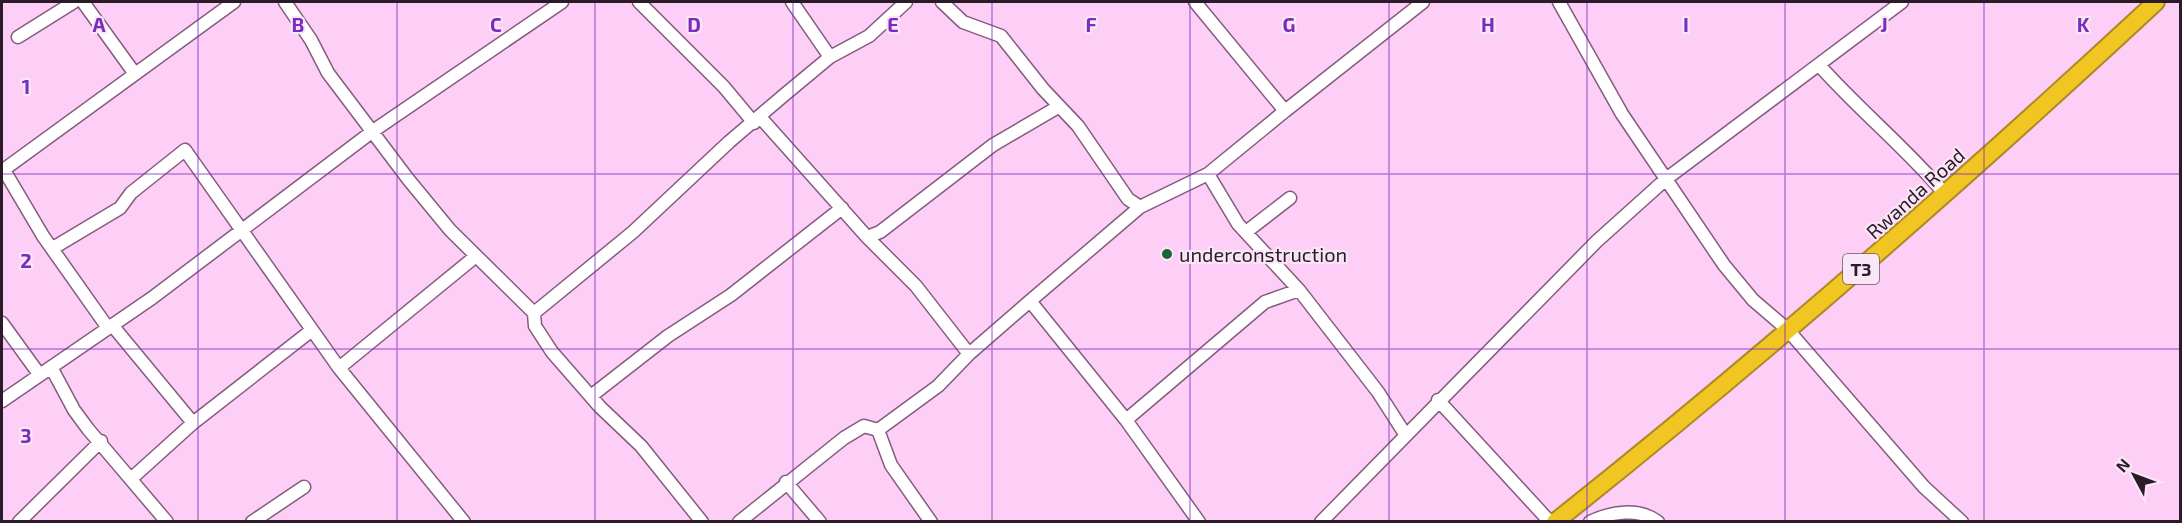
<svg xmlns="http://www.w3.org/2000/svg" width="2182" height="523" viewBox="0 0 2182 523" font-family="'Exo 2',sans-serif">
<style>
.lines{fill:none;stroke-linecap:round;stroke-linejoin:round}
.minor-casing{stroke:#845b7e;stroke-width:15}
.highway-casing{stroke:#ac8924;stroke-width:20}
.minor{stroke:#fff;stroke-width:12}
.highway{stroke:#f1c522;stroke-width:16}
.grid{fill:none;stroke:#7b2cbf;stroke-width:1.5;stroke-opacity:0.55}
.poi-dot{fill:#176636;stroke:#f9e6f6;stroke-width:2}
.labels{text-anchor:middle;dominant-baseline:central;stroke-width:4.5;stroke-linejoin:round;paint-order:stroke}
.shield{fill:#f9e6f6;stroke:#695766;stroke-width:1.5}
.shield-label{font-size:18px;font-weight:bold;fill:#2b1a28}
.street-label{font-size:20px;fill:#2b1a28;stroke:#f9e6f6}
.poi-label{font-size:20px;fill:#2b1a28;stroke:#f9e6f6;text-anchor:start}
.grid-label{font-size:20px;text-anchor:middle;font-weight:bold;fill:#7b2cbf;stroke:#f9e6f6;stroke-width:4.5;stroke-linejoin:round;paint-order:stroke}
</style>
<rect width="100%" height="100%" fill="#fdcef6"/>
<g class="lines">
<defs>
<path id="minor" d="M 83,2 L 135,74
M 285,2 L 311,40 L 328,73 L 408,179 L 450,230 L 534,313 L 633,232 L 729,142 L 783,96 L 830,57 L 869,36 L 906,2
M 639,2 L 724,87 L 754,123
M 792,2 L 830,57
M 942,2 L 963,22 L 1001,36 L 1043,89 L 1078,126 L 1128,199 L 1140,207 L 1208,174
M 1195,2 L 1285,111 L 1208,174 L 1238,224 L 1299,290 L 1378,392 L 1405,434
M 1559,2 L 1622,114 L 1724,265 L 1753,300 L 1787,329 L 1924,487 L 1962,522
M 18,37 L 74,2
M 1819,65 C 1859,110 1906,148 1945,194
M 1285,111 L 1423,2
M 760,117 L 867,237 L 916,286 L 969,354
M 4,170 L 43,236 L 108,328
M 2,171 L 234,2
M 1246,232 L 1290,198
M 867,237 L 880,232 L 993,145 L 1058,107
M 53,248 L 120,208 L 131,193 L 185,150 L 339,368 L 464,522
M 1030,301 L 1140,207
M 534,313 L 535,326 L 552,352 L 600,407 L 641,446 L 702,522
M 2,323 L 39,374
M 112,325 L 193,423
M 51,367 L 74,410 L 88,429 L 167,522
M 339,368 L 476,256
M 591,396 L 668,336 L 731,295 L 842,208
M 1438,400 L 1550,522
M 2,401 L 152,298 L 373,131 L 562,2
M 1126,420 L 1265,302 L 1299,290
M 878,430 L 938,386 L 969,354 L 1030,301 L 1126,420 L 1199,522
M 132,478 L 193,423 L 312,330
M 786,482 L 820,522
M 19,522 L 101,441
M 252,522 L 304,487
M 739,522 L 844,438 L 864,426 L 878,430 L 891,465 L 931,522
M 1321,522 L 1597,241 L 1666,179 L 1902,2
M 1590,522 C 1611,512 1638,507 1658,522"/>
<path id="highway" d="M 1555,522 C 1763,357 1962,182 2156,2"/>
</defs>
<use href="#minor" class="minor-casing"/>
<use href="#highway" class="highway-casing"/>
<use href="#minor" class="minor"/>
<use href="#highway" class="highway"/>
</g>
<path class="grid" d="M 198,2 L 198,522M 397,2 L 397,522M 595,2 L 595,522M 793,2 L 793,522M 992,2 L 992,522M 1190,2 L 1190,522M 1389,2 L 1389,522M 1587,2 L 1587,522M 1785,2 L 1785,522M 1984,2 L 1984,522M 2,174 L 2180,174M 2,349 L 2180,349"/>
<circle class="poi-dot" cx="1167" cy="254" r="6"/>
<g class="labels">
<rect class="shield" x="1843" y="254" width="36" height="30" rx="4.5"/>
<g class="shield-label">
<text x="1861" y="269">T3</text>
</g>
<g class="street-label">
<text transform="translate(1915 193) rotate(-42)">Rwanda Road</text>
</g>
<g class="poi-label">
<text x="1179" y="254">underconstruction</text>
</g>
</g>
<g class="grid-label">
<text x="99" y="32">A</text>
<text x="298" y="32">B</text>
<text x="496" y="32">C</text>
<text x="694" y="32">D</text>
<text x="893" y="32">E</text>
<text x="1091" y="32">F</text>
<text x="1289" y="32">G</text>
<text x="1488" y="32">H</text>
<text x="1686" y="32">I</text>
<text x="1884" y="32">J</text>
<text x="2083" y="32">K</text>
<text x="26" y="94">1</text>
<text x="26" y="268">2</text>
<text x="26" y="443">3</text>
</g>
<rect width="2182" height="523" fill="none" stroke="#2b1a28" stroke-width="6"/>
<g transform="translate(2134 475) rotate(311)" stroke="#f9e6f6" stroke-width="4.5" paint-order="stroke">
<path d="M0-4.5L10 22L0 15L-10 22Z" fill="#2b1a28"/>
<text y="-9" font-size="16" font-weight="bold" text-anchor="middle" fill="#2b1a28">N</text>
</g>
</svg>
